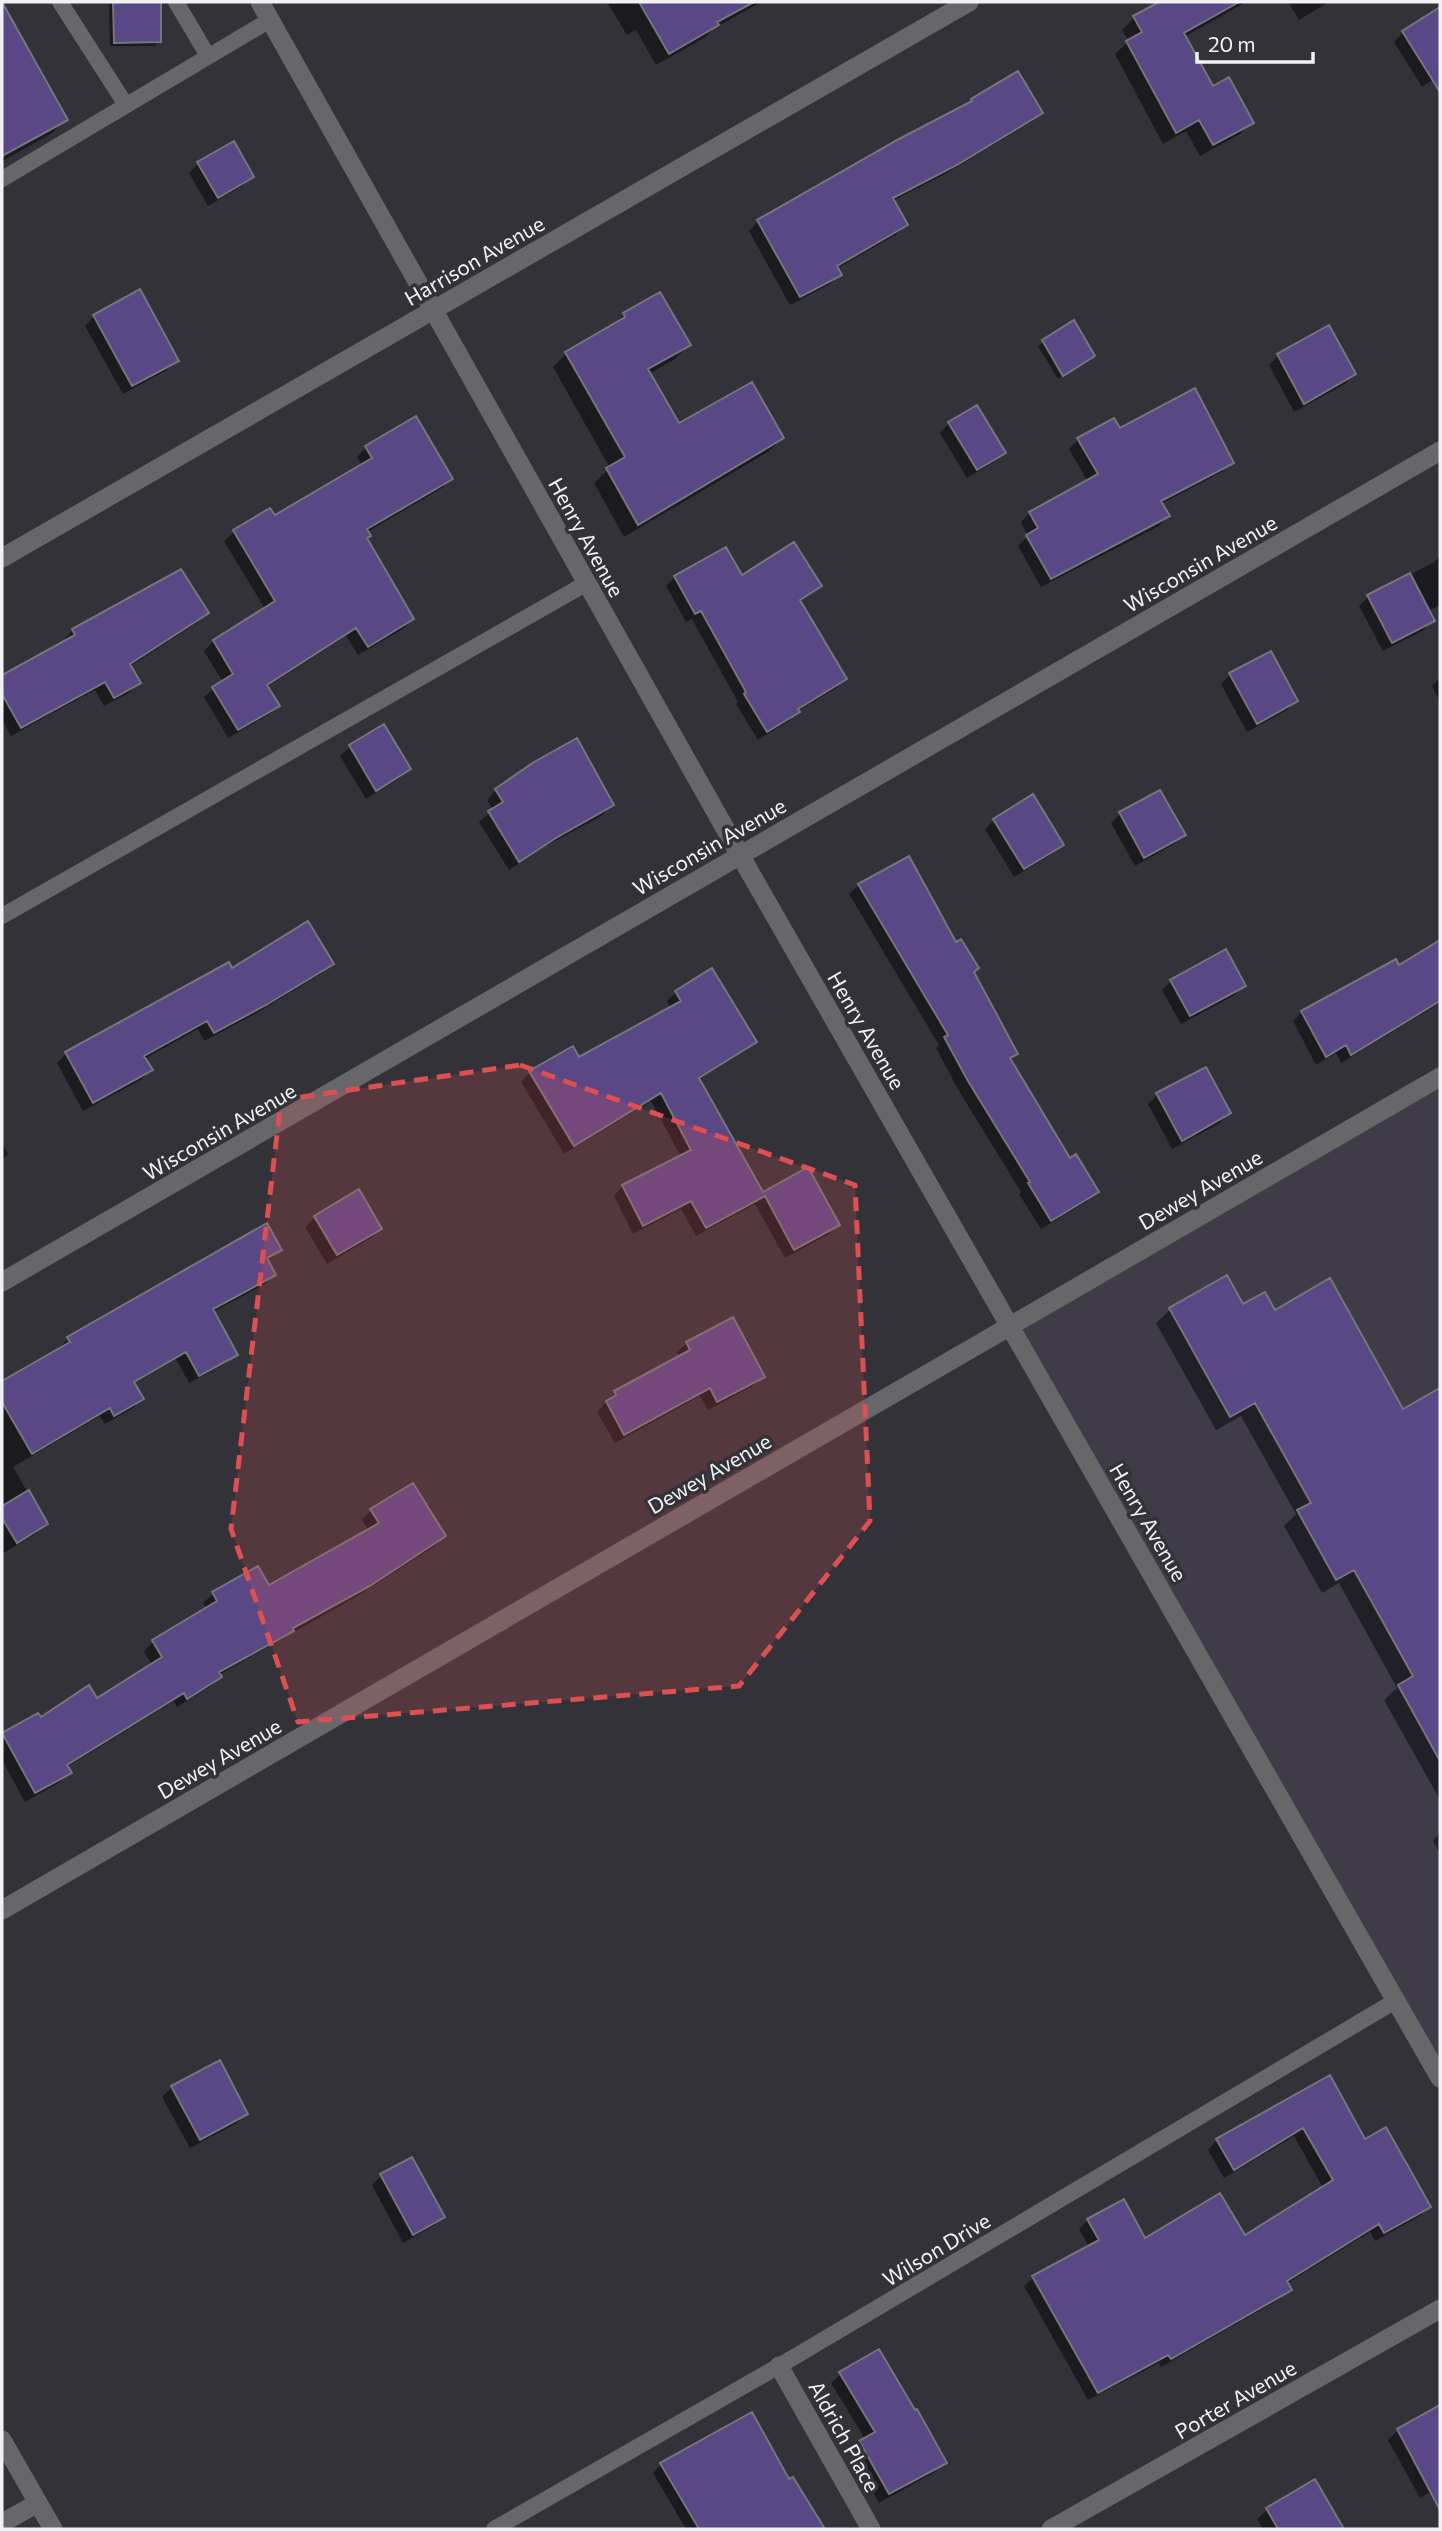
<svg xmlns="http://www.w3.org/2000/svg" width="1442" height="2531" viewBox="0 0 1442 2531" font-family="Commissioner,sans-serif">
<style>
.built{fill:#3f3c48}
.shadow{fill:#0007}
.building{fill:#5a4786;stroke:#76757c;stroke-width:2}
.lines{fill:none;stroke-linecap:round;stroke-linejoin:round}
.service{stroke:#676669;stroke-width:16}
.minor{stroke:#676669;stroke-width:19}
.tertiary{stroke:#676669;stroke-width:19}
.marked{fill:#dc5051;fill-opacity:0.2;stroke:#dc5051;stroke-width:5;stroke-dasharray:14 9;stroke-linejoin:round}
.labels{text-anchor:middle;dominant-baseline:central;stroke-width:7;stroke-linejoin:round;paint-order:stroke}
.street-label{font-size:21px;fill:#f2f2f6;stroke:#343239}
</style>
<rect width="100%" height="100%" fill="#343239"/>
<path class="built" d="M 1440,1077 L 1440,2081 L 1009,1325 Z"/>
<path class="shadow" d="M 112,2 L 159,2 L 159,41 L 155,46 L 110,46 L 109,5 Z
M 607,2 L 761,2 L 713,29 L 704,38 L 656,65 L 636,30 L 627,35 Z
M 1162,2 L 1246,2 L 1184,37 L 1212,88 L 1252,122 L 1240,134 L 1200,156 L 1186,131 L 1163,144 L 1115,54 L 1129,41 L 1122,30 L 1134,18 Z
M 1288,2 L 1329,2 L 1299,20 Z
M 1435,13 L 1440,21 L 1440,75 L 1422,87 L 1394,42 L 1403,32 Z
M 11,22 L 66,119 L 51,134 L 2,161 L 2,27 Z
M 972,101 L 1040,113 L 1031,122 L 945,174 L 893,201 L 906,225 L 897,234 L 836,269 L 840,274 L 830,284 L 790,305 L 749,231 L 758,221 L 966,106 Z
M 198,164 L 252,177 L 242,186 L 208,206 L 189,173 Z
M 659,294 L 689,345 L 675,359 L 649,374 L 679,425 L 782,438 L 768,452 L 624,537 L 594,483 L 610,468 L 553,367 L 566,354 L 609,329 L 624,314 Z
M 94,316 L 177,361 L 167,370 L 123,394 L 85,326 Z
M 1073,323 L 1093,356 L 1058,379 L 1038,346 Z
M 1278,356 L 1354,374 L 1345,384 L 1294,412 L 1269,365 Z
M 949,423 L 1004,453 L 994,462 L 967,478 L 940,433 Z
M 1119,430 L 1232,462 L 1222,472 L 1161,504 L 1168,516 L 1159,526 L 1041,587 L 1018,546 L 1028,536 L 1021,522 L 1030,513 L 1088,482 L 1069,449 L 1078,440 Z
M 366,448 L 451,479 L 442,488 L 367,532 L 366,539 L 412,619 L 403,629 L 358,655 L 346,636 L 267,687 L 278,706 L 268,715 L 228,738 L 204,697 L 223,682 L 204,651 L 214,641 L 265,609 L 224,541 L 234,532 L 270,510 L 274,518 L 362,466 L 357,457 Z
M 1440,556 L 1440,605 L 1428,611 L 1433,620 L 1424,630 L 1383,651 L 1359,606 L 1368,597 L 1434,562 Z
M 180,572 L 207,613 L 198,622 L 129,667 L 139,683 L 129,693 L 104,706 L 95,690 L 11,736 L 2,720 L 2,677 L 64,642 L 63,640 L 73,631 Z
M 675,577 L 820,586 L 799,602 L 845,679 L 836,688 L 798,711 L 789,721 L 758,740 L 736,704 L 738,702 L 692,619 L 686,622 L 666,586 Z
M 1230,675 L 1296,701 L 1287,710 L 1247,732 L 1221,684 Z
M 1440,678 L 1440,702 L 1432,686 Z
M 383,726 L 409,769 L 400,778 L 366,799 L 340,756 L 350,747 Z
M 496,790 L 612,805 L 603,815 L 544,847 L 509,870 L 479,822 L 493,810 L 487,800 Z
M 1159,792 L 1183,835 L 1174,844 L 1135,866 L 1111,823 L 1120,814 Z
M 994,820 L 1062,844 L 1052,854 L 1014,877 L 985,829 Z
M 859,885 L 972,973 L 1016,1054 L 1009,1060 L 1070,1160 L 1097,1192 L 1087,1201 L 1041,1229 L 1019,1194 L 1021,1192 L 959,1091 L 936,1048 L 939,1045 L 849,894 Z
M 1440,942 L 1440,1003 L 1341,1063 L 1336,1053 L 1316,1065 L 1293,1021 L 1302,1012 L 1398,967 Z
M 331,963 L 322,973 L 255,1014 L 204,1041 L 198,1029 L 144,1059 L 150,1070 L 141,1080 L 83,1111 L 57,1063 L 66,1054 L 228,965 L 231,970 Z
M 712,970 L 755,1041 L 746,1050 L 698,1080 L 762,1194 L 838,1225 L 829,1234 L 785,1258 L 755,1204 L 696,1236 L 681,1209 L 633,1234 L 614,1196 L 623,1186 L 681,1157 L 651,1101 L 564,1154 L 521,1082 L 530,1072 L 579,1060 L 671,1009 L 667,1001 L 676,992 Z
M 1171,981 L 1244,985 L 1235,995 L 1181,1024 L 1162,990 Z
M 1157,1095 L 1229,1113 L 1220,1123 L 1172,1149 L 1148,1104 Z
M 2,1143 L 8,1154 L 2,1160 Z
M 315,1217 L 380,1229 L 371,1238 L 327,1264 L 305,1227 Z
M 280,1249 L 266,1261 L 274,1275 L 265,1284 L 213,1312 L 236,1354 L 227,1363 L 189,1383 L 176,1359 L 133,1384 L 142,1399 L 133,1408 L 105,1424 L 100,1416 L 13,1467 L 46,1524 L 37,1533 L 2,1554 L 2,1383 L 60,1349 L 59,1348 L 68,1339 Z
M 1242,1306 L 1274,1312 L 1402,1411 L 1440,1390 L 1440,1800 L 1384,1700 L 1397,1688 L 1339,1583 L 1322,1593 L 1284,1526 L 1296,1514 L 1241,1416 L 1216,1430 L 1156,1323 L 1171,1309 Z
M 687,1343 L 763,1377 L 753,1386 L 708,1410 L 700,1396 L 615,1443 L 597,1412 L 615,1392 L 680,1357 L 677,1352 Z
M 371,1510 L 444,1536 L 435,1546 L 359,1595 L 219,1675 L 220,1677 L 211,1686 L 177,1707 L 174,1701 L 67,1767 L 70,1773 L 60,1782 L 25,1802 L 2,1760 L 2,1735 L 38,1715 L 40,1719 L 96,1700 L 152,1665 L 144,1651 L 153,1642 L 207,1609 L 203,1603 L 213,1594 L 258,1569 L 268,1587 L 369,1531 L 362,1520 Z
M 1440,1833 L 1440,1854 L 1433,1841 Z
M 1329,2077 L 1364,2141 L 1429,2207 L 1420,2216 L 1375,2241 L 1370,2232 L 1286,2284 L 1289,2289 L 1280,2299 L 1161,2367 L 1159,2363 L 1088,2400 L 1024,2286 L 1034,2277 L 1089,2247 L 1079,2229 L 1088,2220 L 1145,2240 L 1245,2238 L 1323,2188 L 1294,2136 L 1224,2178 L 1208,2150 L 1217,2140 Z
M 172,2087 L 246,2113 L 237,2123 L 190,2148 L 162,2097 Z
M 381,2176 L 443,2217 L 433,2226 L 403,2243 L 372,2185 Z
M 841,2374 L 944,2462 L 935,2472 L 879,2503 L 851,2451 L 865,2439 L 831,2383 Z
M 1440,2407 L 1440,2487 L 1420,2498 L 1388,2440 L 1398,2430 Z
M 751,2414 L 788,2482 L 792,2479 L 823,2529 L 686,2529 L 653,2473 L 661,2465 Z
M 1314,2482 L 1342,2529 L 1263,2529 L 1257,2519 L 1267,2510 Z"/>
<path class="building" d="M 2,2 L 68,120 L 2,156 Z
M 113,2 L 161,2 L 161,42 L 114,43 Z
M 639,2 L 754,2 L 717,22 L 719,25 L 669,54 Z
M 1159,2 L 1239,2 L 1184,33 L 1213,86 L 1229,77 L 1254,123 L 1213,145 L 1199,120 L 1176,133 L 1126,41 L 1142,32 L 1133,16 Z
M 1440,7 L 1440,92 L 1402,31 Z
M 1018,71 L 1043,113 L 957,165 L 893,198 L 908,225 L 837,266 L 842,275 L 800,297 L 757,220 L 899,139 L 972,101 L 971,99 Z
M 234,141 L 254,177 L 218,198 L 197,162 Z
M 140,289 L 179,361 L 132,386 L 93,315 Z
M 660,292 L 691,345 L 648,369 L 679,423 L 752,382 L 784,438 L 638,525 L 606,468 L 625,457 L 565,352 L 625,317 L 623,313 Z
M 1074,320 L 1095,356 L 1063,376 L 1042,340 Z
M 1329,325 L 1356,374 L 1304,404 L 1277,354 Z
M 1195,388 L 1234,463 L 1161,501 L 1170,516 L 1051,579 L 1026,535 L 1038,528 L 1029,512 L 1098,474 L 1077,438 L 1114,418 L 1120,428 Z
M 977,405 L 1006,453 L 977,470 L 948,422 Z
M 416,416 L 453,479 L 367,529 L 371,536 L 367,538 L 414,619 L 368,647 L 356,628 L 267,685 L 280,706 L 238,730 L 212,687 L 233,674 L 213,640 L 275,601 L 233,530 L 270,508 L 275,515 L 372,458 L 365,446 Z
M 794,542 L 822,586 L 800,600 L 847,679 L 798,709 L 800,712 L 767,732 L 744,694 L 746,692 L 701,611 L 695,614 L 674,576 L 726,547 L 742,575 Z
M 181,569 L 209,613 L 130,664 L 141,683 L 114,698 L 105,682 L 21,728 L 2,694 L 2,675 L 75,635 L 72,629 Z
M 1410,573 L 1435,621 L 1392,643 L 1367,595 Z
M 1271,651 L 1298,701 L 1257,724 L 1229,673 Z
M 384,724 L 411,769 L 376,791 L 349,745 Z
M 577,738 L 614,805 L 556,838 L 519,862 L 488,811 L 503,802 L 495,789 L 534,762 Z
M 1160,790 L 1186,835 L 1144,858 L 1119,812 Z
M 1033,794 L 1064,845 L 1024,869 L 993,819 Z
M 909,856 L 956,942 L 961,939 L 979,968 L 974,972 L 1018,1054 L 1010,1058 L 1070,1158 L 1076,1154 L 1099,1192 L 1051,1221 L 1028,1183 L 1030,1182 L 968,1081 L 944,1037 L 948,1035 L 858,884 Z
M 308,921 L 334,964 L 266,1005 L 214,1033 L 207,1021 L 144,1056 L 153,1070 L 93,1103 L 65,1052 L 229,962 L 232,968 Z
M 1440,940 L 1440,1001 L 1351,1055 L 1346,1045 L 1326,1057 L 1301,1011 L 1396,959 L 1399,965 Z
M 1226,949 L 1246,986 L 1190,1016 L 1170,980 Z
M 712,968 L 757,1042 L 699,1078 L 763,1192 L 808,1167 L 840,1225 L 794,1250 L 765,1196 L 706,1228 L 691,1201 L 643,1226 L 622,1185 L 691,1150 L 661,1093 L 574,1146 L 529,1071 L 573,1046 L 579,1057 L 681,1001 L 675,991 Z
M 1206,1067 L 1231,1113 L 1182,1141 L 1156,1093 Z
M 359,1189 L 382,1229 L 337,1255 L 314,1216 Z
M 267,1223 L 282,1250 L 267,1258 L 276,1275 L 213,1309 L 238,1355 L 199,1376 L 186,1352 L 134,1382 L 144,1399 L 114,1416 L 110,1408 L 32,1454 L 2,1402 L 2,1381 L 70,1342 L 67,1337 Z
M 1227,1275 L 1243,1304 L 1265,1292 L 1275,1310 L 1330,1278 L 1403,1409 L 1440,1388 L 1440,1761 L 1398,1685 L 1413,1676 L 1354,1570 L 1336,1580 L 1297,1510 L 1311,1503 L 1255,1403 L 1230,1417 L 1169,1308 Z
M 733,1317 L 765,1377 L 717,1402 L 710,1388 L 624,1435 L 606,1401 L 616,1395 L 614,1391 L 690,1350 L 686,1342 Z
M 413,1483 L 446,1536 L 370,1586 L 293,1628 L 294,1631 L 219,1672 L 222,1677 L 187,1699 L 184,1693 L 67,1765 L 72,1773 L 35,1793 L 2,1733 L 38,1713 L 41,1717 L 89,1685 L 97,1698 L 162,1657 L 152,1640 L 217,1601 L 212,1592 L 258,1566 L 269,1585 L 379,1523 L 370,1509 Z
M 29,1490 L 48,1524 L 17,1543 L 2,1518 L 2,1506 Z
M 220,2060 L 248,2114 L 200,2140 L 171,2086 Z
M 1330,2075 L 1365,2139 L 1386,2127 L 1431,2207 L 1384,2233 L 1379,2224 L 1287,2281 L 1292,2290 L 1171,2359 L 1168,2355 L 1098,2393 L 1032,2276 L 1099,2240 L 1087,2219 L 1124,2199 L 1145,2238 L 1220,2193 L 1245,2235 L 1333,2180 L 1303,2128 L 1234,2170 L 1216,2139 Z
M 412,2157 L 445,2217 L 413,2235 L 380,2174 Z
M 879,2349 L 915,2410 L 917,2409 L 947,2463 L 889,2494 L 859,2441 L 875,2432 L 839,2372 Z
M 1440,2405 L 1440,2510 L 1397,2429 Z
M 752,2412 L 789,2479 L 793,2477 L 825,2529 L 699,2529 L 660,2463 Z
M 1315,2479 L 1344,2529 L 1278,2529 L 1266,2508 Z"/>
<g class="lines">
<path class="service" d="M 60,2 L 126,105
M 176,2 L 208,56
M 2,179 L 270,20
M 2,916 L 587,583
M 494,2529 L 779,2366 L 1397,2000"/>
<path class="minor" d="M 2,558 L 969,2
M 2,1282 L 1440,451
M 2,1910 L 1440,1077
M 779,2366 L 871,2529
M 2,2440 L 53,2529
M 2,2523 L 38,2503
M 1051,2529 L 1440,2309"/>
<path class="tertiary" d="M 260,2 L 740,855 L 1440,2078"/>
</g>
<path class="marked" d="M 520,1065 L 855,1185 L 870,1521 L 739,1686 L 298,1722 L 231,1529 L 281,1100 Z"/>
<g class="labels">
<g class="street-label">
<text transform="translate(474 260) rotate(-30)">Harrison Avenue</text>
<text transform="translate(587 537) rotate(61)">Henry Avenue</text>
<text transform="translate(1200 563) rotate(-30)">Wisconsin Avenue</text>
<text transform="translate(709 846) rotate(-30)">Wisconsin Avenue</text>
<text transform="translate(867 1030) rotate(60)">Henry Avenue</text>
<text transform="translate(219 1131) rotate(-30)">Wisconsin Avenue</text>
<text transform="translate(1200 1189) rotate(-30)">Dewey Avenue</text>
<text transform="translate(709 1473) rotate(-30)">Dewey Avenue</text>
<text transform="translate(1149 1522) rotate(60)">Henry Avenue</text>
<text transform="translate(219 1758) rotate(-30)">Dewey Avenue</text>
<text transform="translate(936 2249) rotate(-31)">Wilson Drive</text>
<text transform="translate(1235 2399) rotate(-30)">Porter Avenue</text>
<text transform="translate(845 2436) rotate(61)">Aldrich Place</text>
</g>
</g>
<rect width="1442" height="2531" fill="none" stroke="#f2f2f6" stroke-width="7"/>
<path d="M1197 52v10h116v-10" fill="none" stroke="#f2f2f6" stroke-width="3.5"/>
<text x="1208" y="52" font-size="21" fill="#f2f2f6" stroke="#343239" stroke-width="5" paint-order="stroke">20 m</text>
</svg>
